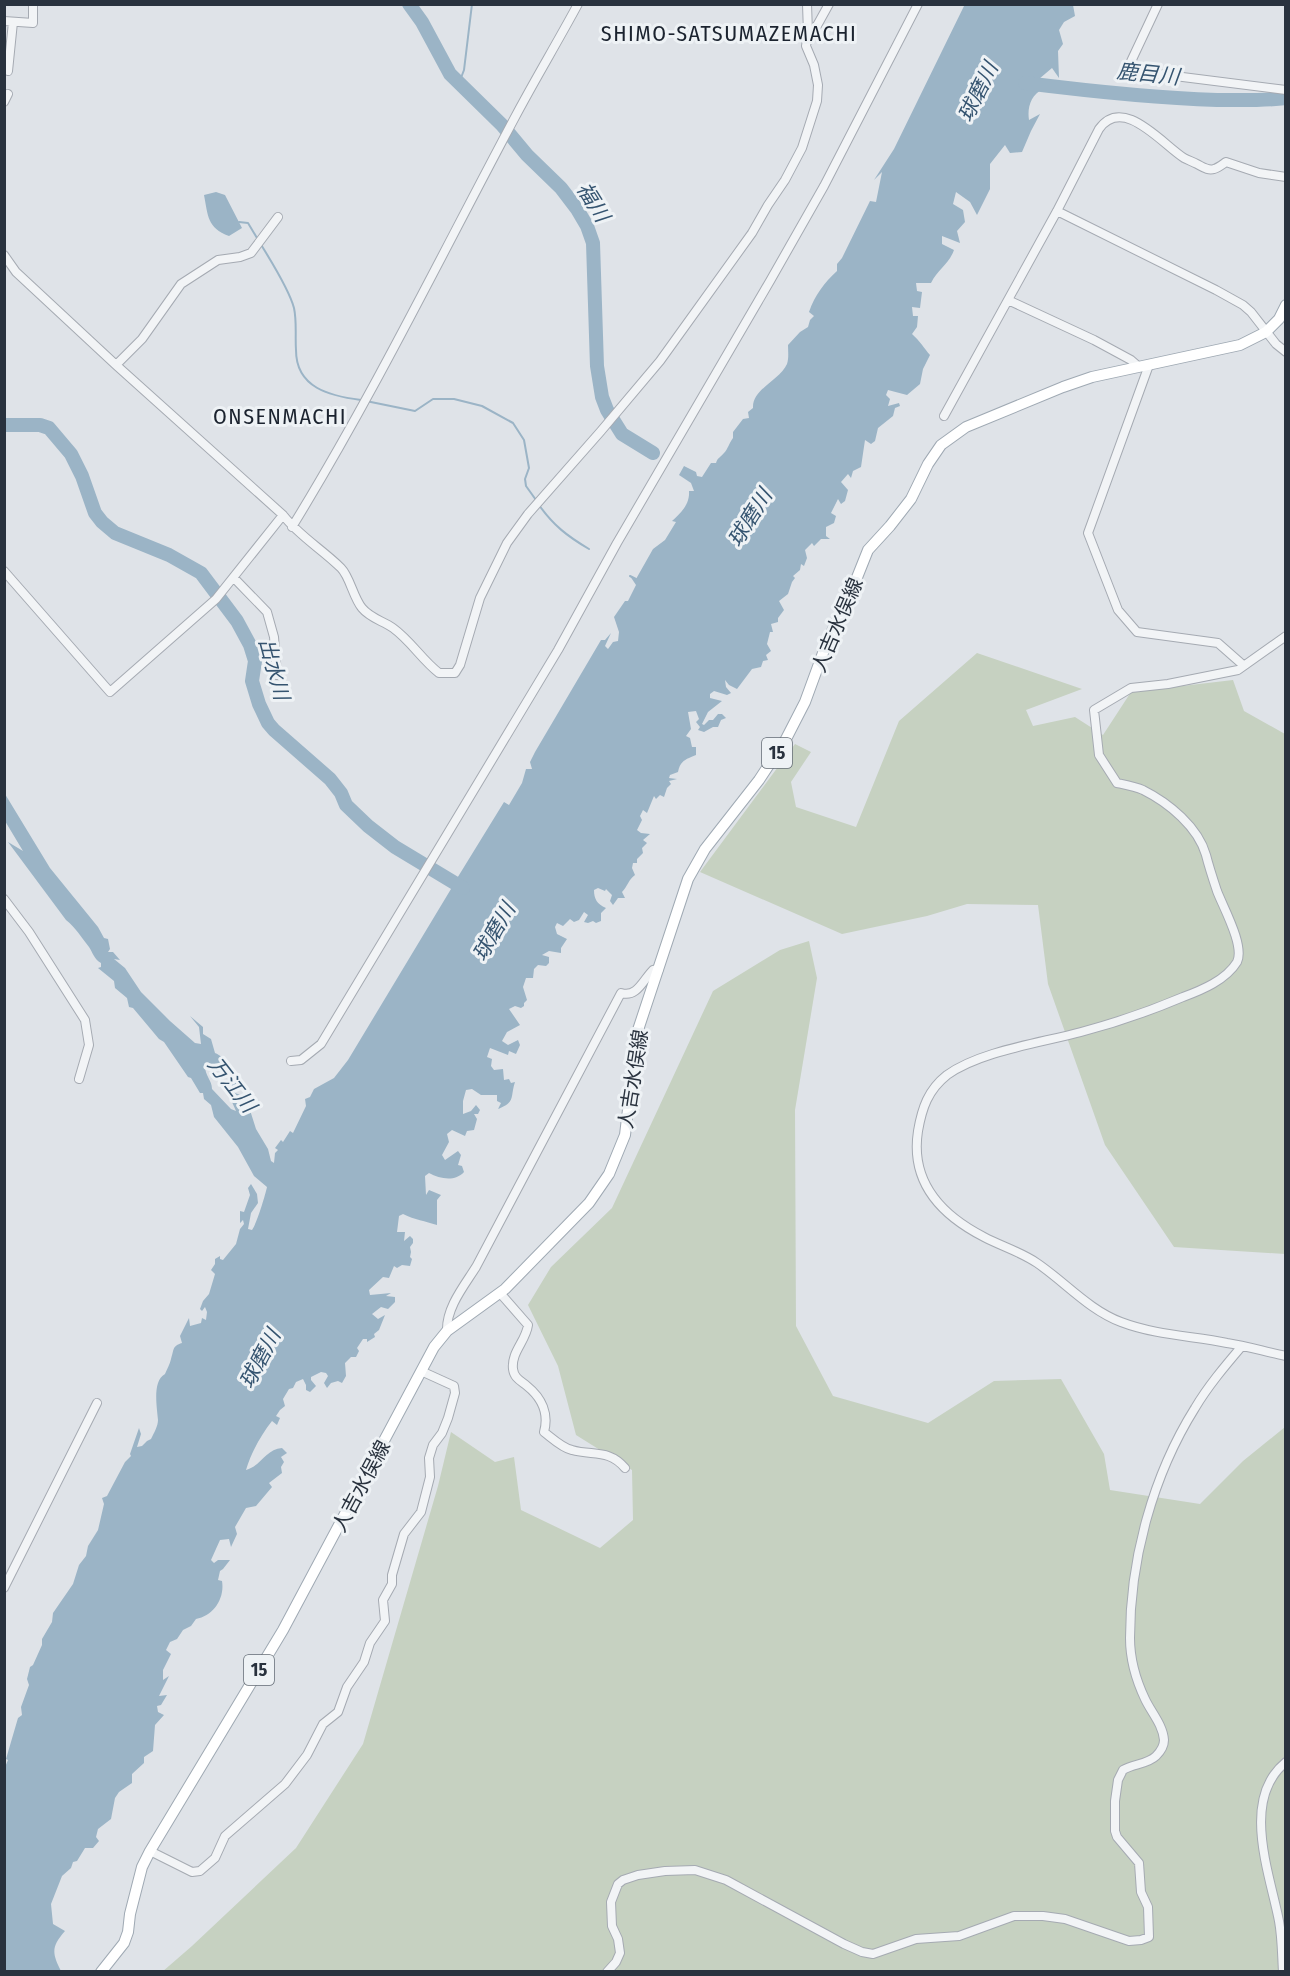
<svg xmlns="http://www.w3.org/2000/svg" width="1290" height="1976" viewBox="0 0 1290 1976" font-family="'Fira Sans Condensed','Noto Sans JP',sans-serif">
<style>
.green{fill:#c6d1c1}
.water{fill:#9bb4c6;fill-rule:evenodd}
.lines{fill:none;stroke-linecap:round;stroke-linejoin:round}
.stream{stroke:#9bb4c6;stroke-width:2}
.river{stroke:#9bb4c6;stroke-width:14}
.minor-casing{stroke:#a5aab2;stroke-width:10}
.major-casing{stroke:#9fa9b3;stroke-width:12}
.minor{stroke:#f2f4f6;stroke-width:8}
.major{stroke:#fff;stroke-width:10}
.labels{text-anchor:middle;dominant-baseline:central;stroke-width:6;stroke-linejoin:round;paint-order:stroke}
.shield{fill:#eef2f5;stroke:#646c75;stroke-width:1.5}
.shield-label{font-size:18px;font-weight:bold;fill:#29323e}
.street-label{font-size:20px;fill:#29323e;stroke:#eef2f5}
.water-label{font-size:21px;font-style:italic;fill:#355470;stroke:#eef2f5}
.quarter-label{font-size:22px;letter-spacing:1.5px;fill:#1b232f;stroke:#eef2f5}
</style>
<rect width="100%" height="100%" fill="#dfe3e8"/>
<path class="green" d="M 977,653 L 1082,689 L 1026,710 L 1033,726 L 1075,717 L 1103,735 L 1131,692 L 1233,680 L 1244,711 L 1285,734 L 1285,1254 L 1174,1247 L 1105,1145 L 1048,984 L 1038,905 L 967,904 L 927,916 L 842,934 L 700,872 L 795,744 L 811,752 L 791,782 L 796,807 L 856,827 L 899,721 Z
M 809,941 L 817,978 L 795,1110 L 796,1326 L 833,1396 L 928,1423 L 994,1381 L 1061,1379 L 1104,1454 L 1110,1490 L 1200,1504 L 1243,1461 L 1285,1427 L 1285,1971 L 162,1972 L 192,1946 L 296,1848 L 363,1744 L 438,1486 L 451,1432 L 495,1462 L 514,1457 L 521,1510 L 600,1548 L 633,1520 L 632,1470 L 576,1435 L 558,1366 L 528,1305 L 551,1267 L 612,1208 L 713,991 L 780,950 Z"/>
<path class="water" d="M 965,4 L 1073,5 L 1075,16 L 1064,22 L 1059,30 L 1063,44 L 1058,51 L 1059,78 L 1052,68 L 1039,79 L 1043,89 C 1031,95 1027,107 1029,120 L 1040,114 L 1031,131 L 1022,152 L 1010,153 L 1005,145 L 990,164 L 990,189 L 977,215 L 970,202 L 956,192 L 953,204 L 963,210 L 965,222 L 957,231 L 960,243 L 942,236 L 942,244 L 954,250 C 949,264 938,269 931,283 L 916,283 L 917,291 L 922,292 L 920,308 L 912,307 L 913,316 L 918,316 L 917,327 L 912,334 C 920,341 924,348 930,355 L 923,369 L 920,384 L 907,395 L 888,390 L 886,395 L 890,399 L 888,406 L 899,403 L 900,406 L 895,408 L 893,416 L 878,428 L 875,441 L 871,444 L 865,440 L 861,467 L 853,471 L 851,478 L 848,474 L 841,482 L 848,490 L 845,501 L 841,504 L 838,499 L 831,513 L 836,516 L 834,523 L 826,527 L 826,536 L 830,539 L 821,539 L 814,546 L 812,543 L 805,550 L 807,558 L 804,566 L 801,564 L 800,570 L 793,576 L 795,578 L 792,582 L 788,594 L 779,601 L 784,610 L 778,618 L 778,622 L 771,624 L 773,632 L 770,632 L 767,644 L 771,651 L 766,655 L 768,660 L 763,661 L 761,667 L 752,669 L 737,689 L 729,685 L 725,680 L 726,687 L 731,693 L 727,695 L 714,691 L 710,694 L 710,698 L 722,701 L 708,712 L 702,724 L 704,725 L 709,720 L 713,720 L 718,714 L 722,714 L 726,718 L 721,720 L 718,727 L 713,727 L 704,732 L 698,730 L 700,727 L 696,722 L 699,719 L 696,711 L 688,712 L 691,729 L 686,736 L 690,738 L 692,747 L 696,747 L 696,755 C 686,759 680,761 678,772 L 670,775 L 669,778 L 677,779 L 669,781 L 671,784 L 667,788 L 664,797 L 660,795 L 656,799 L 654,796 L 647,813 L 643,810 L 640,816 L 642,820 L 637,830 L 641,833 L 650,834 L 643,840 L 647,843 L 642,848 L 643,853 L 637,859 L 637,863 L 633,863 L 632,868 L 635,875 C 628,880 628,886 622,892 L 625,898 L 618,898 L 613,905 L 610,901 L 612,895 L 606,889 L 605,891 L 598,888 L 594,890 C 594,899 597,904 606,908 L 601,913 L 601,921 L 596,923 L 593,921 L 588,923 L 584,922 L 588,915 L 584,912 L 579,920 L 574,922 L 570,919 L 563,926 L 557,923 L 555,927 L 557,934 L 567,939 L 561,948 L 561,953 L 549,951 L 542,955 L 549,957 L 549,963 L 546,966 L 538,965 L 534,969 L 533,978 L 526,978 L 523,987 L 527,1000 L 524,1003 L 524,1006 L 521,1008 L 515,1006 L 509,1009 L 520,1025 L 507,1032 L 502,1041 L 508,1045 L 518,1040 L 520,1045 L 516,1054 L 509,1051 L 508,1055 L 490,1048 L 487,1057 L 492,1059 L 491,1066 L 494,1070 L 503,1069 L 504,1080 L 509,1079 L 511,1083 L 515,1082 C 510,1097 516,1102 498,1109 L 501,1103 L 497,1101 L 497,1095 L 481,1095 L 472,1089 L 466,1090 L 463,1101 L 463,1114 L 471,1111 L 476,1105 L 480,1110 L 478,1114 L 474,1114 L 477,1119 L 474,1130 L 467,1131 L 465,1136 L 452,1130 L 447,1134 L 449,1142 L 442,1155 L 445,1160 L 458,1151 L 461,1155 L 458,1165 L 462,1166 L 464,1172 C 455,1182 440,1179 429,1173 L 425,1176 L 426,1195 L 429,1190 L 441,1195 L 437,1200 L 437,1225 C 425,1221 415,1220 403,1214 L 399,1216 L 397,1232 L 405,1232 L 404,1241 L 410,1236 L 413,1239 L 413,1243 L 410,1247 L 411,1252 L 410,1257 L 412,1259 L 410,1266 L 402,1265 L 397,1268 L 394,1266 L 389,1278 L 383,1277 L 369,1290 L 370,1295 L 391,1293 L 386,1296 L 395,1297 L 395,1302 L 388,1309 L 381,1307 L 372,1314 L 378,1319 L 385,1315 L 379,1330 L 374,1334 L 375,1337 L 367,1342 L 367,1339 L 363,1339 L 357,1348 L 359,1351 L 356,1357 L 351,1357 L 345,1363 L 346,1376 L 342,1383 L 338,1381 L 331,1383 L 327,1388 L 324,1383 L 328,1376 L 326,1373 L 321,1372 L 311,1377 L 311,1380 L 316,1386 L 310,1392 L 306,1390 L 306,1385 L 303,1379 L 296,1382 L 293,1388 L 289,1389 L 283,1399 L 285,1406 L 280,1410 L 276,1416 L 280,1418 L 277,1425 L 272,1421 C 261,1435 251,1453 246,1470 C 261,1466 266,1449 282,1448 L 287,1453 L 281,1457 L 284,1462 L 281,1467 L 282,1473 L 269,1483 L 272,1487 L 256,1506 L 246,1508 L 235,1527 L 237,1534 L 231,1547 L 229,1539 L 220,1540 L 211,1560 L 214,1563 L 218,1560 L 230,1560 L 223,1569 L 220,1571 L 218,1580 L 222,1581 C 225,1599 213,1616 196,1619 L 191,1626 L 183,1630 L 177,1639 L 170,1642 L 166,1650 L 171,1654 L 163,1670 L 163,1680 L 169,1676 L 159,1696 L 167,1695 L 161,1705 L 157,1706 L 158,1712 L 164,1715 L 155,1725 L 153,1751 L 144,1757 L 144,1763 L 132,1774 L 132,1783 L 119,1792 L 115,1798 L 111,1819 L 98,1829 L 96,1837 L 99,1841 L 93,1848 L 85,1848 L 77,1861 L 73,1862 L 71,1868 L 62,1876 L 51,1904 L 53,1924 L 65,1931 C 51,1947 52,1953 61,1971 L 5,1971 L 5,1767 L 8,1760 L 6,1759 L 18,1718 L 22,1715 L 21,1707 L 29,1685 L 27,1679 L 30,1667 L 33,1665 L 42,1645 L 42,1639 L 52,1622 L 53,1613 L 73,1584 L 79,1565 L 86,1556 L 88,1546 L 98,1530 L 104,1504 L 102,1498 L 107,1496 L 125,1462 L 131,1456 L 130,1454 L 139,1428 L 141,1434 L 137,1447 L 142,1446 L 147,1441 L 151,1439 C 154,1433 158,1426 158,1420 C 157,1407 152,1381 165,1374 C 167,1369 170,1364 171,1359 C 174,1350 172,1346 182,1343 L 180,1336 L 189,1318 L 190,1326 L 201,1323 L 202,1318 L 206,1320 L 207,1312 L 205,1307 L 202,1311 L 200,1309 L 203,1301 L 209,1294 L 215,1274 L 211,1270 L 215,1264 L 215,1259 L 220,1256 L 220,1259 L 223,1260 L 236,1244 L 240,1229 L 244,1224 L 243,1220 L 240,1223 L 240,1211 L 244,1212 L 250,1195 L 248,1188 L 251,1184 L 257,1194 L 258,1203 L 251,1213 L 248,1229 L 252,1230 C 257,1223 265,1196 267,1187 L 254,1176 L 238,1147 L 214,1117 L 211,1105 L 204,1099 L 203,1093 L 200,1093 L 191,1078 L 188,1077 L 164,1042 L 159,1039 L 133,1008 L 129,1007 L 127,998 L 115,988 L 114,981 L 98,968 L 101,967 L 101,963 C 94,959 93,953 89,947 C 81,937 76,928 66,920 L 8,842 L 23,851 L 5,821 L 5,794 L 50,868 L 98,927 L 104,938 L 108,939 L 110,949 L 108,952 L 113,952 L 120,960 L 114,959 L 125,968 L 141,992 L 170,1021 L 195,1043 L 201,1044 L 199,1027 L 190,1016 L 203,1027 L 203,1034 L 211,1039 L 215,1053 C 225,1057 239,1072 238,1084 C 237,1087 235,1090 235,1093 L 243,1096 L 249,1107 L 256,1129 L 268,1149 L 271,1161 L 274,1163 L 275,1153 L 278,1150 L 275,1148 L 281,1140 L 283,1142 L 290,1131 L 293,1133 L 306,1106 L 305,1099 L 310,1097 L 314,1089 L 334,1078 L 348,1060 L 454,884 L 448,880 L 450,876 L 456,880 L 504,802 L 509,805 L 522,783 L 526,769 L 532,769 L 530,762 L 535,752 L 601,640 L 605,640 L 611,633 L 605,646 L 608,649 L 613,642 L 618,641 L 619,632 L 614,617 L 625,601 L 628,601 L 636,585 L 630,576 L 636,579 L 653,549 L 665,540 L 676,522 L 672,521 C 681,513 690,504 689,491 L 694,491 L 691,483 L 679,475 L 684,466 L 696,472 L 697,476 L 702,477 L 711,463 L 716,463 C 718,457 720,458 724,453 C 728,449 729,443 733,438 L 733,432 L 743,419 L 749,418 L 748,412 L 753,408 C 752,389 779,381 787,364 C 789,358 788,351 788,345 L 800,332 L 808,327 L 810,320 L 814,316 L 809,312 C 815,295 824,283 837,271 L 837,264 L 842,258 L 870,201 L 876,202 L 882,172 L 874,180 L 894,149 ZM 208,1065 L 213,1067 L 219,1065 L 229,1074 L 233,1083 L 229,1087 L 228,1093 L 236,1111 L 231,1109 L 212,1089 C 212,1080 205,1076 205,1066 Z
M 216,192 L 225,195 L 242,228 L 229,236 C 207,228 208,215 204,195 Z"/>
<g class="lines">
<path class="stream" d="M 459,83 L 464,70 L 472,4
M 239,222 L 248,223 L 257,238
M 260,243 C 271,261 289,289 294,308 C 297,322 295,336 296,350 C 296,388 330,396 361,400
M 366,401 L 415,411 L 433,399 L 454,399 L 482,406 L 513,423 L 524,440 L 529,468 L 525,479 L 526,486 L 536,500
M 539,505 C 553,525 567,536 589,549
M 630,576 L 638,580"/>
<path class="river" d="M 409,4 L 422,22 L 450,74 L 502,125 L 527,155 L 561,188 L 577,209 L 587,226 L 593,243 L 597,366 L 602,397 L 607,410 L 622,434 L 653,453
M 1025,83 C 1089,91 1152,98 1217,100 C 1240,100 1262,101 1286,98
M 4,425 L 40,425 L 49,428 L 71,454 L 82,476 L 95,513 L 102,522 L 115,533 L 169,555 L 201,573 L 237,621 L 250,645 L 255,661 L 252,681 L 259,704 L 268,723 L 274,730 L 330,779 L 341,793 L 346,805 L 368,826 L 395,847 L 463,888"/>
<defs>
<path id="minor" d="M 1158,4 L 1127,70 L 1286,90
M 4,21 L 33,23 L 33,4
M 809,40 L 829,4
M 8,71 L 13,22
M 4,102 L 8,94
M 1057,211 L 1216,290 L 1243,305 L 1251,312 L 1276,344 L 1286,352
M 4,255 L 16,272 L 116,365 L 283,515 C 299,536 322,549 341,568 C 350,577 353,597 362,608 C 370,618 383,621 393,628 C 411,641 422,660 439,673 L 455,673 L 460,665 L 480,598 L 507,543 L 528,514 L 601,431 L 660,361 L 752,233 L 768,205 L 785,180 L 802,148 L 817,101 L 818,85 L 814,65 L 806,46 L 808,33 L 807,4
M 1008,300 L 1094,340 L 1131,360 L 1139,367
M 116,365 L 142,339 L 181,284 L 218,260 L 240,257 L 251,253 L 278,217
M 1149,365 L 1088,533 L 1118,610 L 1137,632 L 1218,643 L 1243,665
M 944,416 L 1057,211 L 1099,129 C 1123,95 1162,144 1184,158 C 1188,160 1193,162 1197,164 C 1203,167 1208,171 1214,169 C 1218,168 1223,164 1226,162 L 1259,173 L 1286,177
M 292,527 C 373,395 441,256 514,119 C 534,81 557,43 578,4
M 4,571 L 110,692 L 216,599 L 283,515
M 234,578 L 267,612 L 274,637 L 277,675
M 1286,636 L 1238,670 L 1168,684 L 1131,688 L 1094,710 L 1099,755 L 1117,783 C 1126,785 1136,787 1143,790 C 1169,803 1198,827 1206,855 C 1209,867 1213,879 1217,891 C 1223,907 1245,946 1237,962 C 1226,980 1202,990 1183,997 C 1150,1011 1115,1023 1081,1032 C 1041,1043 980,1051 947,1075 C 928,1090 922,1108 918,1131 C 910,1182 941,1215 984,1237 C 1001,1246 1021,1252 1037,1263 C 1065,1282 1089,1310 1121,1322 C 1155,1335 1192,1336 1227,1343 C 1247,1346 1266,1352 1286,1356
M 4,899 L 29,932 L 85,1020 L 89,1045 L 79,1079
M 291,1061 L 301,1060 L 321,1044 L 558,650 L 617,543 L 770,281 L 824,186 L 918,4
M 500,1293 L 528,1325 C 526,1341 511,1352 513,1369 C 514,1378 521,1381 527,1386 C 542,1398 549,1414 544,1432 C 552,1438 562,1448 572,1450 C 593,1456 609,1449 625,1468
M 447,1331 C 446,1308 464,1286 476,1267 L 621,993 C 637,998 643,980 653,970 L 659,969
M 4,1588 L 97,1403
M 150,1851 L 192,1872 L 200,1871 L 215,1858 L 225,1836 L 285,1784 L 307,1755 L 323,1724 L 338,1712 L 347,1687 L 364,1662 L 370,1643 L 385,1621 L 383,1600 L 392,1584 L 392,1575 L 404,1534 L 421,1512 L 430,1477 L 429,1458 L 433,1445 L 442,1433 L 448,1418 L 455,1393 L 454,1386 L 421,1371
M 607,1972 L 616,1962 L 620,1953 L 618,1939 L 612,1926 L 611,1902 L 618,1884 L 623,1880 L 638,1875 L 665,1871 L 695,1870 L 726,1880 L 844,1944 L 862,1952 L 873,1954 L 916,1939 L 959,1936 L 1014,1916 L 1043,1916 L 1065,1919 L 1129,1941 L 1141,1940 L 1149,1937 L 1148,1907 L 1141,1892 L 1139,1863 L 1117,1837 L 1115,1831 L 1115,1801 L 1118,1780 L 1123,1770 C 1133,1764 1148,1764 1156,1756 C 1160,1752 1164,1746 1164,1740 C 1163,1725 1151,1712 1145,1699 C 1136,1680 1130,1658 1130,1638 C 1130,1559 1153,1475 1195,1408 C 1208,1386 1225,1366 1242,1346
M 1283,1972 C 1282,1955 1282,1937 1279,1921 C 1270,1874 1240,1799 1286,1762"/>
<path id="major" d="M 101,1972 L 124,1943 L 128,1932 L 130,1914 L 142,1867 L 150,1851 L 283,1630 L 434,1347 L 447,1331 L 505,1289 L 589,1203 L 609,1174 L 625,1135 L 637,1033 L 688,879 L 705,849 L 759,780 L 786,739 L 805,702 L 827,642 L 854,585 L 868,550 L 890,526 L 911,499 L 928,464 L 941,445 L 966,427 L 1063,387 L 1092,377 L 1240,345 L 1266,332 L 1279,319 L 1286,305"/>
</defs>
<use href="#minor" class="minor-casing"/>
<use href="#major" class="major-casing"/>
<use href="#minor" class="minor"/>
<use href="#major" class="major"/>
</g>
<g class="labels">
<g class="shield">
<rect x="762" y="738" width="30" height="30" rx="4.5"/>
<rect x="244" y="1655" width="30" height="30" rx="4.5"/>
</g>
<g class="shield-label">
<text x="777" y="753">15</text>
<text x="259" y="1670">15</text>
</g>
<g class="street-label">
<text transform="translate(837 625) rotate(-67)">人吉水俣線</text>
<text transform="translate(633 1079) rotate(-81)">人吉水俣線</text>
<text transform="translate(361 1486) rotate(-62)">人吉水俣線</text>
</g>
<g class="water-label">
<text transform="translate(1148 74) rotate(6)">鹿目川</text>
<text transform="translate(978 92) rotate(-64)">球磨川</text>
<text transform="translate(593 202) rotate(58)">福川</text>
<text transform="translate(750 518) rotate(-58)">球磨川</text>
<text transform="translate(274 669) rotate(75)">出水川</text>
<text transform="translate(494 932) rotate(-60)">球磨川</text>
<text transform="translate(232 1085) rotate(52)">万江川</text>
<text transform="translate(260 1359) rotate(-62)">球磨川</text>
</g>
<g class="quarter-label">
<text x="729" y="33">SHIMO-SATSUMAZEMACHI</text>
<text x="280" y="416">ONSENMACHI</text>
</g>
</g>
<rect width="1290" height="1976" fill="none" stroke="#29323e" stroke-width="12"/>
</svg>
